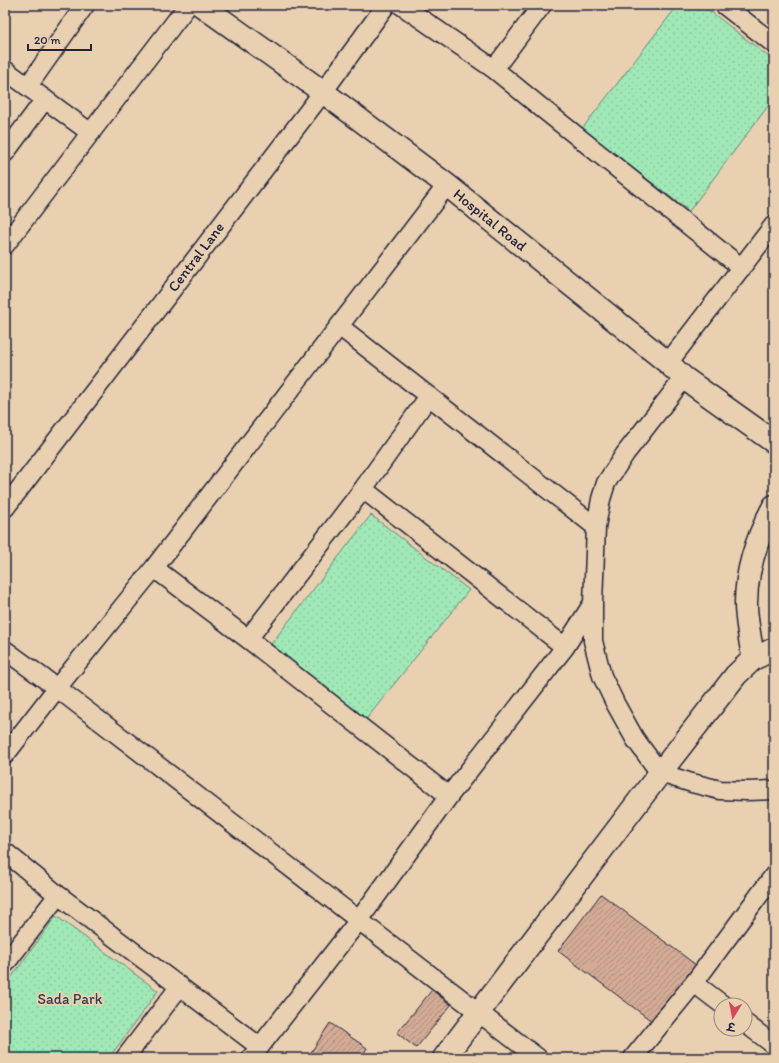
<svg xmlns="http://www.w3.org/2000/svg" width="779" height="1063" viewBox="0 0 779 1063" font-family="Itim,'Playpen Sans Deva',sans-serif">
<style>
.grass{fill:url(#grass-dots);stroke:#618679}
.building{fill:url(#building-hatch);stroke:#22223b}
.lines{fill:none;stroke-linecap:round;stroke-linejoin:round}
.minor-casing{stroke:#22223b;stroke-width:21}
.tertiary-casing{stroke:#22223b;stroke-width:25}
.minor{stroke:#e8d0b1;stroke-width:18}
.tertiary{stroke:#e8d0b1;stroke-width:22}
.labels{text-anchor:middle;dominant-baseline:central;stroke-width:4;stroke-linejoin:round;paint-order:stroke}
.street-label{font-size:15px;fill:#22223b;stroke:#e8d0b1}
.park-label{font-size:15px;fill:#35404e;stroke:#e8d0b1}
</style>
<defs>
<pattern id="grass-dots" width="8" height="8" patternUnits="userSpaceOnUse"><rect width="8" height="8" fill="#a0e9b7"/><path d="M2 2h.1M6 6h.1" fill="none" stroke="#8ac89e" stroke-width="1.8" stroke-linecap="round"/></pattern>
<pattern id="building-hatch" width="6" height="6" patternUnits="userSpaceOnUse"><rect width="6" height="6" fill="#d4ab95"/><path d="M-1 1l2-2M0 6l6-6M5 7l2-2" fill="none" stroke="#ac8b7b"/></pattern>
</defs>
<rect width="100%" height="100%" fill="#e8d0b1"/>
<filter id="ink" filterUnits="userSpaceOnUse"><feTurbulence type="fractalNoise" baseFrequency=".025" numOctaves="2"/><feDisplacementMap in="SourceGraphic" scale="8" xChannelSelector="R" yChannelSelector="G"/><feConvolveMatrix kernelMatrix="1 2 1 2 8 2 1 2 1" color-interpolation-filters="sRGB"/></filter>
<g filter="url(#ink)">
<path class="grass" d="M 678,5 L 702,5 L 774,61 L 774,98 L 689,211 L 582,129 Z
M 371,515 L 469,590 L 364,722 L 268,648 Z
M 56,916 L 158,991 L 109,1058 L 5,1058 L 5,986 Z"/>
<path class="building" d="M 601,894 L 696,965 L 653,1022 L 558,951 Z
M 432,990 L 451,1005 L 416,1048 L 397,1033 Z
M 330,1023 L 367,1048 L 361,1058 L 315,1058 L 310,1054 Z"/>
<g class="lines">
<defs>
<path id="minor" d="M 401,5 L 494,69 L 543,109 L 742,268
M 724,5 L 774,44
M 494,69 L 542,5
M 5,70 L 91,133
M 28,86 L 85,5
M 5,153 L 45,99
M 5,245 L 188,5
M 339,326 L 596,527
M 668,363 L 774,225
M 684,378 L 625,454 L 606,483 L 601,499 L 596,527 L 593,603 L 593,641 L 602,676 L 615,703 L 635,739 L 660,773 L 692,783 L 720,790 L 747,791 L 774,790
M 363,489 L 565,647
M 5,508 L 323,92 L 386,5
M 154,568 L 248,639 L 449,796
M 248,639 L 363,489 L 429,396
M 5,650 L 57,688 L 538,1058
M 5,755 L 57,688 L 154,568 L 447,185
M 5,852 L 58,895 L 260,1047
M 5,964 L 58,895
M 694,983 L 723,1005
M 745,1023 L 774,1045
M 125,1058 L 180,986
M 251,1058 L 359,920 L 449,796 L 565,647 L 593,603
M 633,1058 L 694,983 L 774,875"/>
<path id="tertiary" d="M 201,5 L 323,92 L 447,185 L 668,363 L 684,378 L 774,442
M 753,659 C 751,641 746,622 746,604 C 746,568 757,537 774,506
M 444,1058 L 660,773 L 736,675 L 753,659 L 774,649"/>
</defs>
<use href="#minor" class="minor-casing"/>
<use href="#tertiary" class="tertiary-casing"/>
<use href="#minor" class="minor"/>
<use href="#tertiary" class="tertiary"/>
</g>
</g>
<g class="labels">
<g class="street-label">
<text transform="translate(490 220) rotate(39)">Hospital Road</text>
<text transform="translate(196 257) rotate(-53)">Central Lane</text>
</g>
<g class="park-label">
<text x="70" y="999">Sada Park</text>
</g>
</g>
<rect width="779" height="1063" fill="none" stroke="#e8d0b1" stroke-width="20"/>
<rect x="10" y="10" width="759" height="1043" fill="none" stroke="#22223b" stroke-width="1.5" filter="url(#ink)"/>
<g transform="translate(733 1017) rotate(190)"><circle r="19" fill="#e8d0b1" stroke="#998a82"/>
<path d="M0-3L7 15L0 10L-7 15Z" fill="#d1495b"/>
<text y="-6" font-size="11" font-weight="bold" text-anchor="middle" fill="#22223b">उ</text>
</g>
<path d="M28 44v6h63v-6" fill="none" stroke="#22223b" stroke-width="2"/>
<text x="34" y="44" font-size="12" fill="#22223b" stroke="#e8d0b1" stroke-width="3" paint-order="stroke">20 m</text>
</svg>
